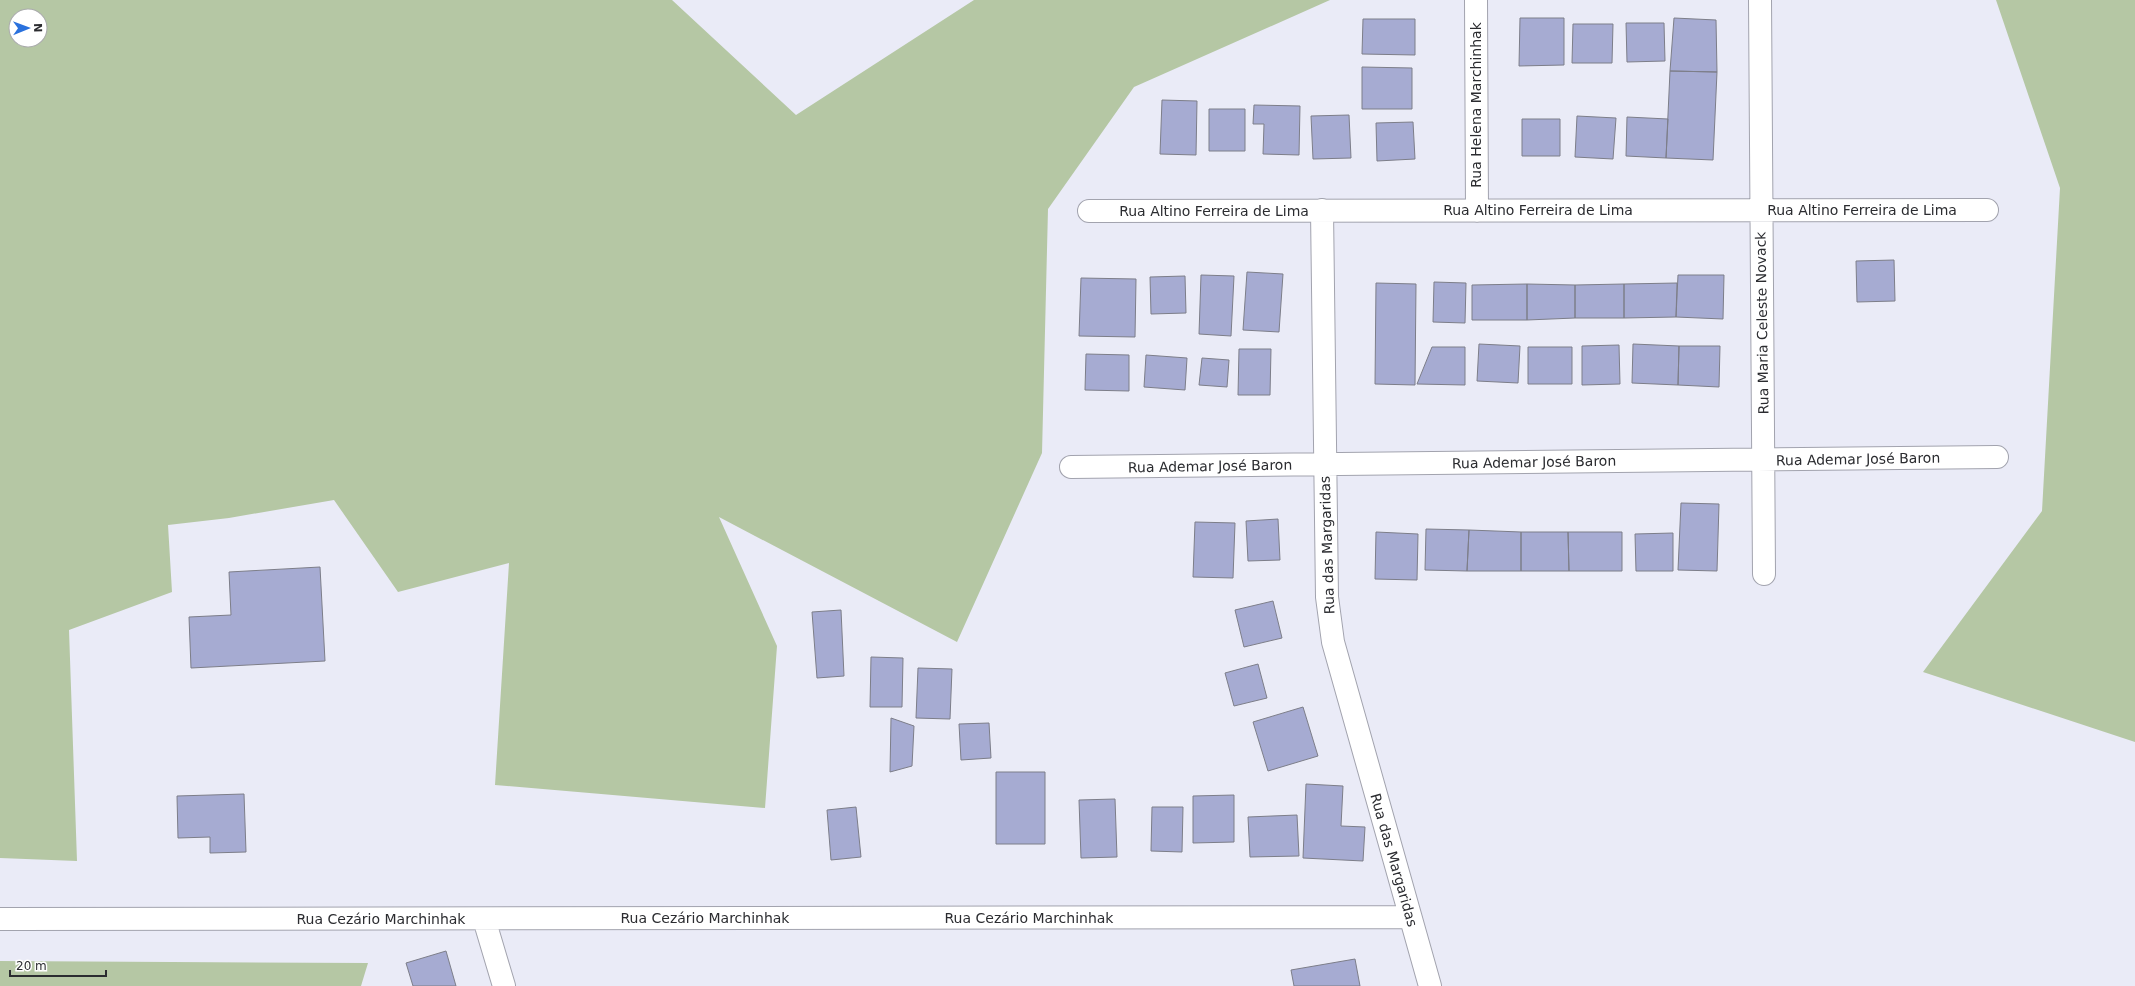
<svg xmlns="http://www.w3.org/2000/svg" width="2135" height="986" viewBox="0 0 2135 986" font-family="'DejaVu Sans',sans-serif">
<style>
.green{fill:#b5c7a4;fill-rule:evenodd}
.building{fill:#a6abd2;stroke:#7d7e89}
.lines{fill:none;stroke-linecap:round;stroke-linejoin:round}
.street-casing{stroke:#a2a3ae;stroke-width:24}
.street{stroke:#fff;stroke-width:22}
.labels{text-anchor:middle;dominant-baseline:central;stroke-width:3.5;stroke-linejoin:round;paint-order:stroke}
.street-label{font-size:14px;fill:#2b2c30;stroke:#fff}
</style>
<rect width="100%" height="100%" fill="#eaebf7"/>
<path class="green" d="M 0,0 L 672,0 L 796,115 L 974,0 L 1330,0 L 1134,87 L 1048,209 L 1042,453 L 957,642 L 719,517 L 777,646 L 765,808 L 495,785 L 509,563 L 398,592 L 334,500 L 229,518 L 168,525 L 172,592 L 69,630 L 77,861 L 0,858 ZM 16,16 L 40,16 L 40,40 L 16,40 Z
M 1996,0 L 2135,0 L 2135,742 L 1923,672 L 2042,511 L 2060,188 Z
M 0,961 L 368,963 L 361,986 L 0,986 Z"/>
<path class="building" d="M 1520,18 L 1564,18 L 1564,65 L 1519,66 Z
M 1674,18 L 1716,20 L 1717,72 L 1670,71 Z
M 1363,19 L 1415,19 L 1415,55 L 1362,54 Z
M 1626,23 L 1664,23 L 1665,61 L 1627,62 Z
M 1573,24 L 1613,24 L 1612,63 L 1572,63 Z
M 1362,67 L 1412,68 L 1412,109 L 1362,109 Z
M 1670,71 L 1717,72 L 1713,160 L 1666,158 Z
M 1162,100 L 1197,101 L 1196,155 L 1160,154 Z
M 1254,105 L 1300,106 L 1299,155 L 1263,154 L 1264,124 L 1253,124 Z
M 1209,109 L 1245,109 L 1245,151 L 1209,151 Z
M 1349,115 L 1351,158 L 1313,159 L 1311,116 Z
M 1577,116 L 1616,118 L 1613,159 L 1575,157 Z
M 1627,117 L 1668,119 L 1666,158 L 1626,156 Z
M 1522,119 L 1560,119 L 1560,156 L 1522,156 Z
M 1413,122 L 1415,159 L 1377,161 L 1376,123 Z
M 1894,260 L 1895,301 L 1857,302 L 1856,261 Z
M 1247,272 L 1283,274 L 1279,332 L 1243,330 Z
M 1201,275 L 1234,276 L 1231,336 L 1199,334 Z
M 1678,275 L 1724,275 L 1723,319 L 1676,317 Z
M 1185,276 L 1186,313 L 1151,314 L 1150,277 Z
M 1081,278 L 1136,279 L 1135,337 L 1079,336 Z
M 1434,282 L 1466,283 L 1465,323 L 1433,322 Z
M 1376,283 L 1416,284 L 1415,385 L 1375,384 Z
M 1677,283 L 1676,317 L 1624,318 L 1624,284 Z
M 1527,284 L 1575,285 L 1575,318 L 1527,320 Z
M 1527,284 L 1527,320 L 1472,320 L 1472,285 Z
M 1624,284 L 1624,318 L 1575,318 L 1575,285 Z
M 1479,344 L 1520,346 L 1518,383 L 1477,381 Z
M 1633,344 L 1679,346 L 1678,385 L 1632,383 Z
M 1619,345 L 1620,384 L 1582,385 L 1582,346 Z
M 1679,346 L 1720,346 L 1719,387 L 1678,385 Z
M 1432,347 L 1465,347 L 1465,385 L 1417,384 Z
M 1528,347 L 1572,347 L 1572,384 L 1528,384 Z
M 1239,349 L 1271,349 L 1270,395 L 1238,395 Z
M 1086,354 L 1129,355 L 1129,391 L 1085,390 Z
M 1146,355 L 1187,358 L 1185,390 L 1144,387 Z
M 1202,358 L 1229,360 L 1227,387 L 1199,385 Z
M 1681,503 L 1719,504 L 1717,571 L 1678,570 Z
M 1278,519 L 1280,560 L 1248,561 L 1246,521 Z
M 1195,522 L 1235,523 L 1233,578 L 1193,577 Z
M 1426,529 L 1469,530 L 1467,571 L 1425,570 Z
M 1469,530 L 1521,532 L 1521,571 L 1467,571 Z
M 1376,532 L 1418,534 L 1417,580 L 1375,579 Z
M 1521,532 L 1568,532 L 1569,571 L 1521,571 Z
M 1568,532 L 1622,532 L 1622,571 L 1569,571 Z
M 1673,533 L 1673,571 L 1636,571 L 1635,534 Z
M 320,567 L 325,661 L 191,668 L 189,617 L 231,615 L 229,572 Z
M 1273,601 L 1282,638 L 1244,647 L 1235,610 Z
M 841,610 L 844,676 L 817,678 L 812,612 Z
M 871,657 L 903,658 L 902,707 L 870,707 Z
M 1258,664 L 1267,698 L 1234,706 L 1225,673 Z
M 918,668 L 952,669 L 950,719 L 916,718 Z
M 1303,707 L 1318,756 L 1268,771 L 1253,722 Z
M 891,718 L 914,726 L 912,766 L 890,772 Z
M 989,723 L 991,758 L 961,760 L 959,724 Z
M 996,772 L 1045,772 L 1045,844 L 996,844 Z
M 1306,784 L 1343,786 L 1341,826 L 1365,827 L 1363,861 L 1303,858 Z
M 244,794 L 246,852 L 210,853 L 210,837 L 178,838 L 177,796 Z
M 1234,795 L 1234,842 L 1193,843 L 1193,796 Z
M 1115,799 L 1117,857 L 1081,858 L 1079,800 Z
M 856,807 L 861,857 L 831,860 L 827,810 Z
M 1152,807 L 1183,807 L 1182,852 L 1151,851 Z
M 1297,815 L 1299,856 L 1250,857 L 1248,817 Z
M 446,951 L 456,986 L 413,986 L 406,963 Z
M 1355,959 L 1360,986 L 1294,986 L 1291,970 Z"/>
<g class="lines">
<defs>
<path id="street" d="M 1476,0 L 1477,211
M 1760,0 L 1764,574
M 1322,210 L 1327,597 L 1333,642 L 1430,986
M 1089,211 L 1987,210
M 1071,467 L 1997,457
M 0,919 L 1410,917
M 484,919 L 504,986"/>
</defs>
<use href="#street" class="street-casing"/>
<use href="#street" class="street"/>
</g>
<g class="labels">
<g class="street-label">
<text transform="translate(1476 105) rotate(-90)">Rua Helena Marchinhak</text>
<text x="1538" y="210">Rua Altino Ferreira de Lima</text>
<text x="1862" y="210">Rua Altino Ferreira de Lima</text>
<text x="1214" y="211">Rua Altino Ferreira de Lima</text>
<text transform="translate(1762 323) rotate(-91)">Rua Maria Celeste Novack</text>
<text transform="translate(1858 459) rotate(-1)">Rua Ademar José Baron</text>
<text transform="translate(1534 462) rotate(-1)">Rua Ademar José Baron</text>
<text transform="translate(1210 466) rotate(-1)">Rua Ademar José Baron</text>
<text transform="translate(1327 545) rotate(-92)">Rua das Margaridas</text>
<text transform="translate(1394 860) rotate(74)">Rua das Margaridas</text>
<text x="705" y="918">Rua Cezário Marchinhak</text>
<text x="1029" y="918">Rua Cezário Marchinhak</text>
<text x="381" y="919">Rua Cezário Marchinhak</text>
</g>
</g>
<g transform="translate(28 28) rotate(89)"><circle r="19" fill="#ffffff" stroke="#aaabac"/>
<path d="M0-3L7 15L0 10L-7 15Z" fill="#2a71dd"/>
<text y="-6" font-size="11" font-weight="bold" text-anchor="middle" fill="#2b2c30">N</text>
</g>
<path d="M10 970v6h96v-6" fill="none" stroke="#2b2c30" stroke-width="2"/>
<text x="16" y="970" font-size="12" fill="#2b2c30" stroke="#ffffff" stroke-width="3" paint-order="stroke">20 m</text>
</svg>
